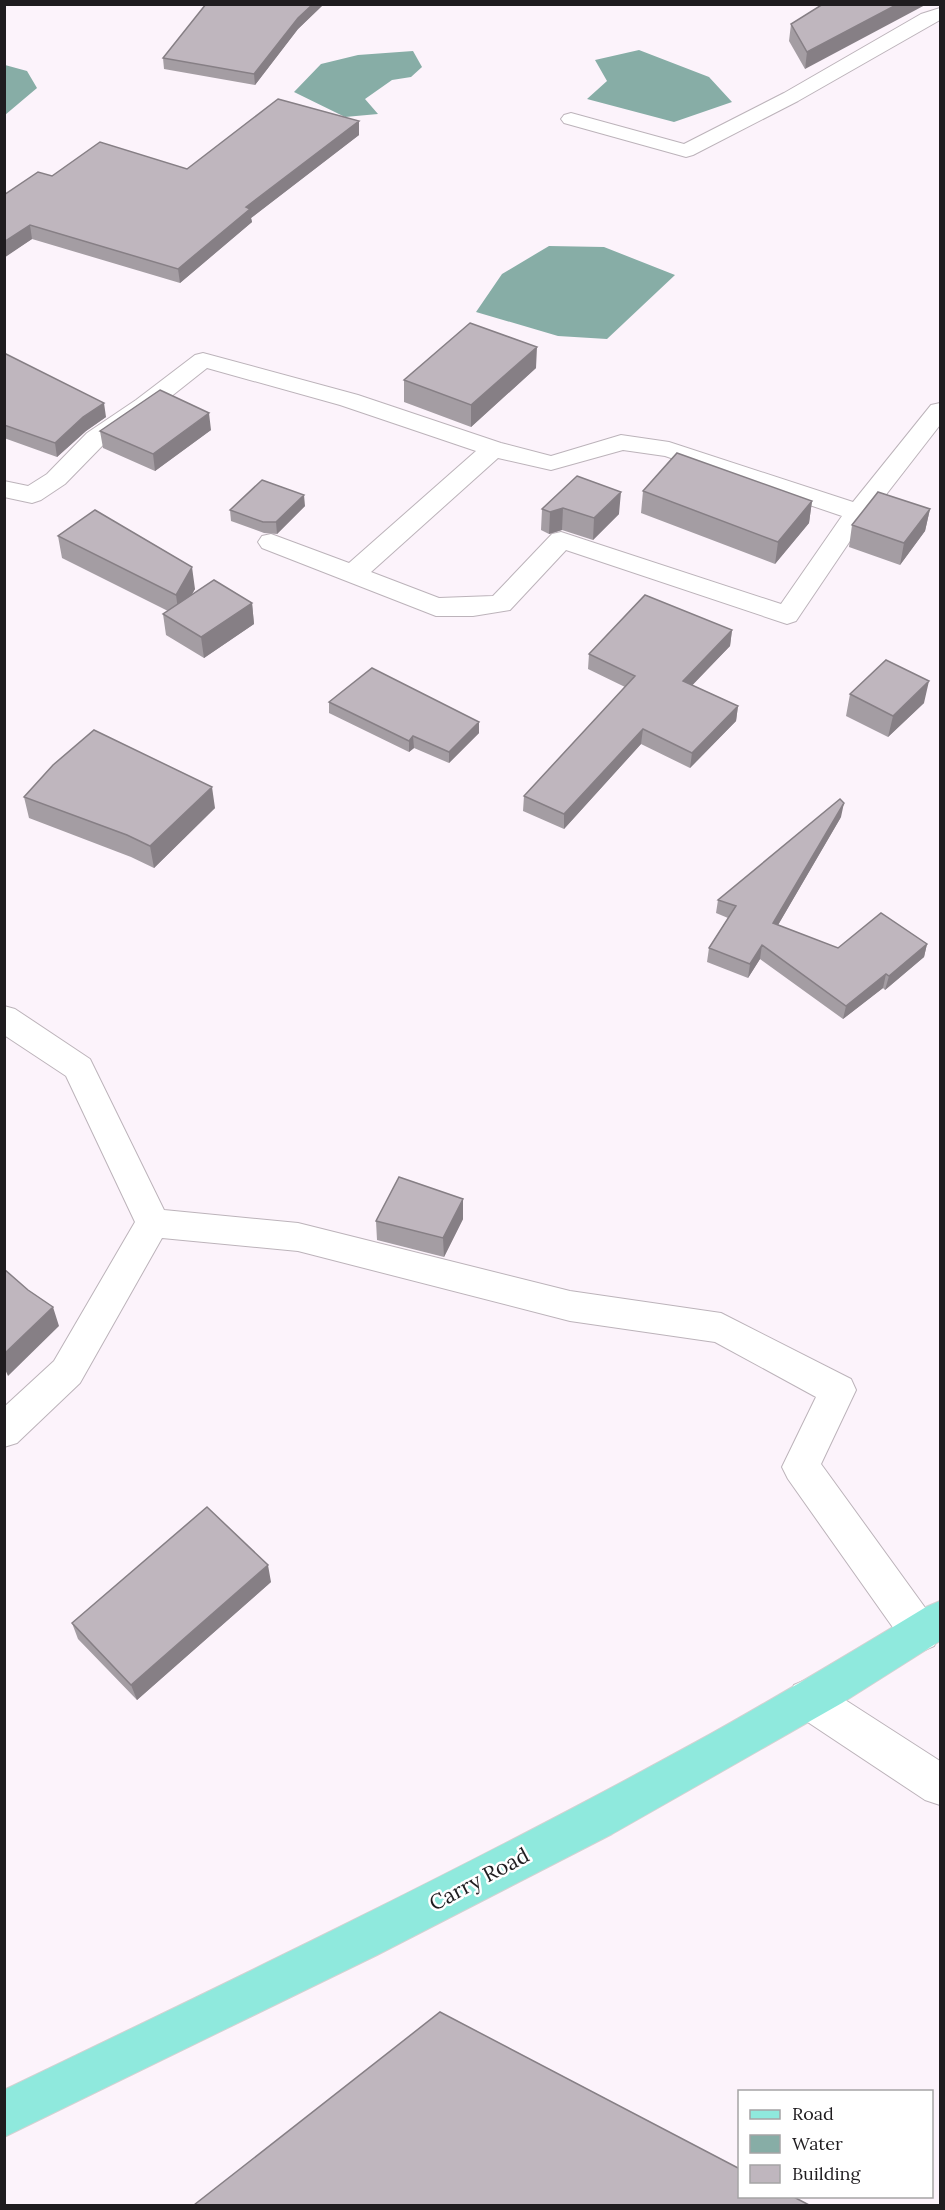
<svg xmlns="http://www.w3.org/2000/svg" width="945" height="2210" viewBox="0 0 945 2210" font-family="Lora,serif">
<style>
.water{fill:#87ada6}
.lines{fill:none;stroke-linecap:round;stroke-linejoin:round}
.minor-casing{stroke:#bcb3ba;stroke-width:2}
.major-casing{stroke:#d2d2d2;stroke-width:2}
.minor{fill:#fff;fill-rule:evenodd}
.major{fill:#8fe9dd;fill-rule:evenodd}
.wall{fill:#a49da3}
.shaded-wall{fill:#867f85}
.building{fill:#bfb6be;stroke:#867f85;stroke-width:1.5}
.labels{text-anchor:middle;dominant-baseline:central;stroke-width:5;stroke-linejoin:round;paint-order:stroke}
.near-street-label{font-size:21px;fill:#1f1c1f;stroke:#fff}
</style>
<rect width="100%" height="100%" fill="#fcf3fb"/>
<path class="water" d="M 639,50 L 709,77 L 732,102 L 674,122 L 587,99 L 607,81 L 595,60 Z
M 413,51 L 422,67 L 411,77 L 392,80 L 365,99 L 378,114 L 345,117 L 294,92 L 321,64 L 358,55 Z
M 5,65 L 27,71 L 37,88 L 5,115 Z
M 549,246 L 604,247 L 675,275 L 607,339 L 558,336 L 476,312 L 502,274 Z"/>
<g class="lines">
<defs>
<path id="minor" d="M 940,8 L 940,20 L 798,101 L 693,155 L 686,157 L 679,155 L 564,123 L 561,119 L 564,115 L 571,113 L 684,144 L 784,93 L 921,14 Z
M 203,353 L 358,395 L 501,443 L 551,456 L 621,435 L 669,442 L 853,502 L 931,405 L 940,403 L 940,425 L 850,541 L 796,621 L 787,624 L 566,550 L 510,610 L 473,616 L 436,616 L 262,548 L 258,542 L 262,536 L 271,534 L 349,563 L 476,451 L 340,405 L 207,368 L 154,410 L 105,443 L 65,484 L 41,500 L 32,503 L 4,497 L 4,481 L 28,486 L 47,474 L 87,433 L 136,400 L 195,355 ZM 623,450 L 665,456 L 842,516 L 781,604 L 561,532 L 552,534 L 493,596 L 439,598 L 371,572 L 498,458 L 551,470 Z
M 4,1006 L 15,1009 L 90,1059 L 164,1210 L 298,1223 L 570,1291 L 721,1313 L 851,1379 L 856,1390 L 821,1464 L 934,1620 L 940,1633 L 934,1646 L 920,1652 L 906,1646 L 788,1479 L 782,1467 L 816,1397 L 715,1342 L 570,1321 L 298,1251 L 162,1238 L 80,1383 L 17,1443 L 4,1447 L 4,1407 L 54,1361 L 135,1222 L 66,1076 L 4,1035 Z
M 808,1679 L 822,1685 L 940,1761 L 940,1805 L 925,1800 L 794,1713 L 788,1699 L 794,1685 Z"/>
<path id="major" d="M 940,1601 L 940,1641 L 842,1703 L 612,1834 L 377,1955 L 4,2137 L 4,2090 C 237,1978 470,1866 696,1742 C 774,1699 850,1653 926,1607 Z"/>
</defs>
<use href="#minor" class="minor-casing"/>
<use href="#major" class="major-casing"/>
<use href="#minor" class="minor"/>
<use href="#major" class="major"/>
</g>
<path class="wall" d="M 206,4 L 324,4 L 298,29 L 255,85 L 164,69 L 163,58 Z
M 823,4 L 805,69 L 789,41 L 791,24 Z
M 359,121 L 359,135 L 251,218 L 252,222 L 180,283 L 32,239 L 4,257 L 52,176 L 187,169 Z
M 4,353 L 106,417 L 86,431 L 57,457 L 4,438 Z
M 536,368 L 471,427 L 404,402 L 404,380 Z
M 211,430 L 155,471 L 103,448 L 100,431 Z
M 577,476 L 619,514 L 593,540 L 562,530 L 549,534 L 541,530 L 542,509 Z
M 643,491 L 812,501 L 809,523 L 775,564 L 641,513 Z
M 305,506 L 277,534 L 264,533 L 231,521 L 230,510 Z
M 930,509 L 925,531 L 900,565 L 849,547 L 852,525 Z
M 58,536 L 195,589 L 191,595 L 252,603 L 254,624 L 204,658 L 166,635 L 163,614 L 168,611 L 62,558 Z
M 732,630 L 730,646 L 692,685 L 738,706 L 736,721 L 690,768 L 641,744 L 564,829 L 523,811 L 524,796 L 625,687 L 588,669 L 589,654 Z
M 850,694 L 924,703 L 888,737 L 846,716 Z
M 329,702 L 479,733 L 449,763 L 414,748 L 409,752 L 329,713 Z
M 24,797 L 215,808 L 154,868 L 131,857 L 29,818 Z
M 841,817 L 778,925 L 838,948 L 927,944 L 924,957 L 885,990 L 883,988 L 843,1019 L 760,959 L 748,978 L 707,962 L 709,948 L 728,918 L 716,913 L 718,900 Z
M 463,1199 L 463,1219 L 444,1257 L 377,1240 L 376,1221 Z
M 271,1582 L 137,1700 L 78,1639 L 72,1623 Z"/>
<path class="shaded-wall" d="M 313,4 L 324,4 L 298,29 L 255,85 L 254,74 L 298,18 Z
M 898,4 L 927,4 L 805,69 L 807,52 Z
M 359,121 L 359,135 L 251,218 L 252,222 L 180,283 L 178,269 L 246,207 Z
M 30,225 L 32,239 L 4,258 L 4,242 Z
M 537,347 L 536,368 L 471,427 L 471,405 Z
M 104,403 L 106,417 L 86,431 L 57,457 L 55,443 L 83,417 Z
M 209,413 L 211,430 L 155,471 L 153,454 Z
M 621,492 L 619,514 L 593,540 L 594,518 Z
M 304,495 L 305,506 L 277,534 L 276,522 Z
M 812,501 L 809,523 L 775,564 L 778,542 Z
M 563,508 L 562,530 L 549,534 L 550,512 Z
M 930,509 L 925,531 L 900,565 L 904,543 Z
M 192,567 L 195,589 L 179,617 L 176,595 Z
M 252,603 L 254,624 L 204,658 L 201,637 Z
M 732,630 L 730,646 L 682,696 L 683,681 Z
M 929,681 L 924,703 L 888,737 L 893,716 Z
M 738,706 L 736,721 L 690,768 L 692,753 Z
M 479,722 L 479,733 L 449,763 L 449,752 Z
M 643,729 L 641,744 L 564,829 L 564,814 Z
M 413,736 L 414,748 L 409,752 L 409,741 Z
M 212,787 L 215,808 L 154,868 L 150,846 Z
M 844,803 L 841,817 L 771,937 L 773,923 Z
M 927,944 L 924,957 L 885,990 L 889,976 Z
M 762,945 L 760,959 L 748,978 L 750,964 Z
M 886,974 L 883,988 L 843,1019 L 846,1006 Z
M 463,1199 L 463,1219 L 444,1257 L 443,1238 Z
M 53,1307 L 59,1326 L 8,1376 L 4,1367 L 4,1354 Z
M 268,1565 L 271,1582 L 137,1700 L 131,1685 Z"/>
<path class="building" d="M 206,4 L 313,4 L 298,18 L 254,74 L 163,58 Z
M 823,4 L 898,4 L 807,52 L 791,24 Z
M 278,99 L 359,121 L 246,207 L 250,209 L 178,269 L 30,225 L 4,242 L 4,195 L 38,172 L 52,176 L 100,142 L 187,169 Z
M 470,323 L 537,347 L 471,405 L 404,380 Z
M 4,353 L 104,403 L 83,417 L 55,443 L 4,425 Z
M 160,390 L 209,413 L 153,454 L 100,431 Z
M 677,453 L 812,501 L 778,542 L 643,491 Z
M 577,476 L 621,492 L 594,518 L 563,508 L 550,512 L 542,509 Z
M 262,480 L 304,495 L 276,522 L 263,522 L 230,510 Z
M 878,492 L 930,509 L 904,543 L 852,525 Z
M 95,510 L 192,567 L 176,595 L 58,536 Z
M 214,580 L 252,603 L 201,637 L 163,614 Z
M 645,595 L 732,630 L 683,681 L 738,706 L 692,753 L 643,729 L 564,814 L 524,796 L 635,676 L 589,654 Z
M 886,660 L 929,681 L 893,716 L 850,694 Z
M 372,668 L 479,722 L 449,752 L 413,736 L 409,741 L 329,702 Z
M 94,730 L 212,787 L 150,846 L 127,835 L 24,797 L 53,765 Z
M 840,799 L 844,803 L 773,923 L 838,948 L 881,913 L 927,944 L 889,976 L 886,974 L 846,1006 L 762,945 L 750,964 L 709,948 L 736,906 L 718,900 Z
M 399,1177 L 463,1199 L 443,1238 L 376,1221 Z
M 4,1269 L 28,1290 L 53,1307 L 4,1354 Z
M 207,1507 L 268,1565 L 131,1685 L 72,1623 Z
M 440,2012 L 740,2169 L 740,2196 L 792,2196 L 809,2205 L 194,2205 Z"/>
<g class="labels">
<g class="near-street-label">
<text transform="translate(479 1879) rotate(-28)">Carry Road</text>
</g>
</g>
<rect width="945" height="2210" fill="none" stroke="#1f1c1f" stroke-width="12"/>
<rect x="738" y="2090" width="195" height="108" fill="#ffffff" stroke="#a5a4a5" stroke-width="1.5"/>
<rect x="750" y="2110" width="30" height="9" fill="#8fe9dd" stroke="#a5a4a5" stroke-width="1.5"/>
<text x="792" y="2120" font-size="18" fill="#1f1c1f">Road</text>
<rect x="750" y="2135" width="30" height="18" fill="#87ada6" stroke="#a5a4a5" stroke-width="1.5"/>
<text x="792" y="2150" font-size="18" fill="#1f1c1f">Water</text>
<rect x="750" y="2165" width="30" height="18" fill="#bfb6be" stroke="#a5a4a5" stroke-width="1.5"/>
<text x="792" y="2180" font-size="18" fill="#1f1c1f">Building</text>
</svg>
